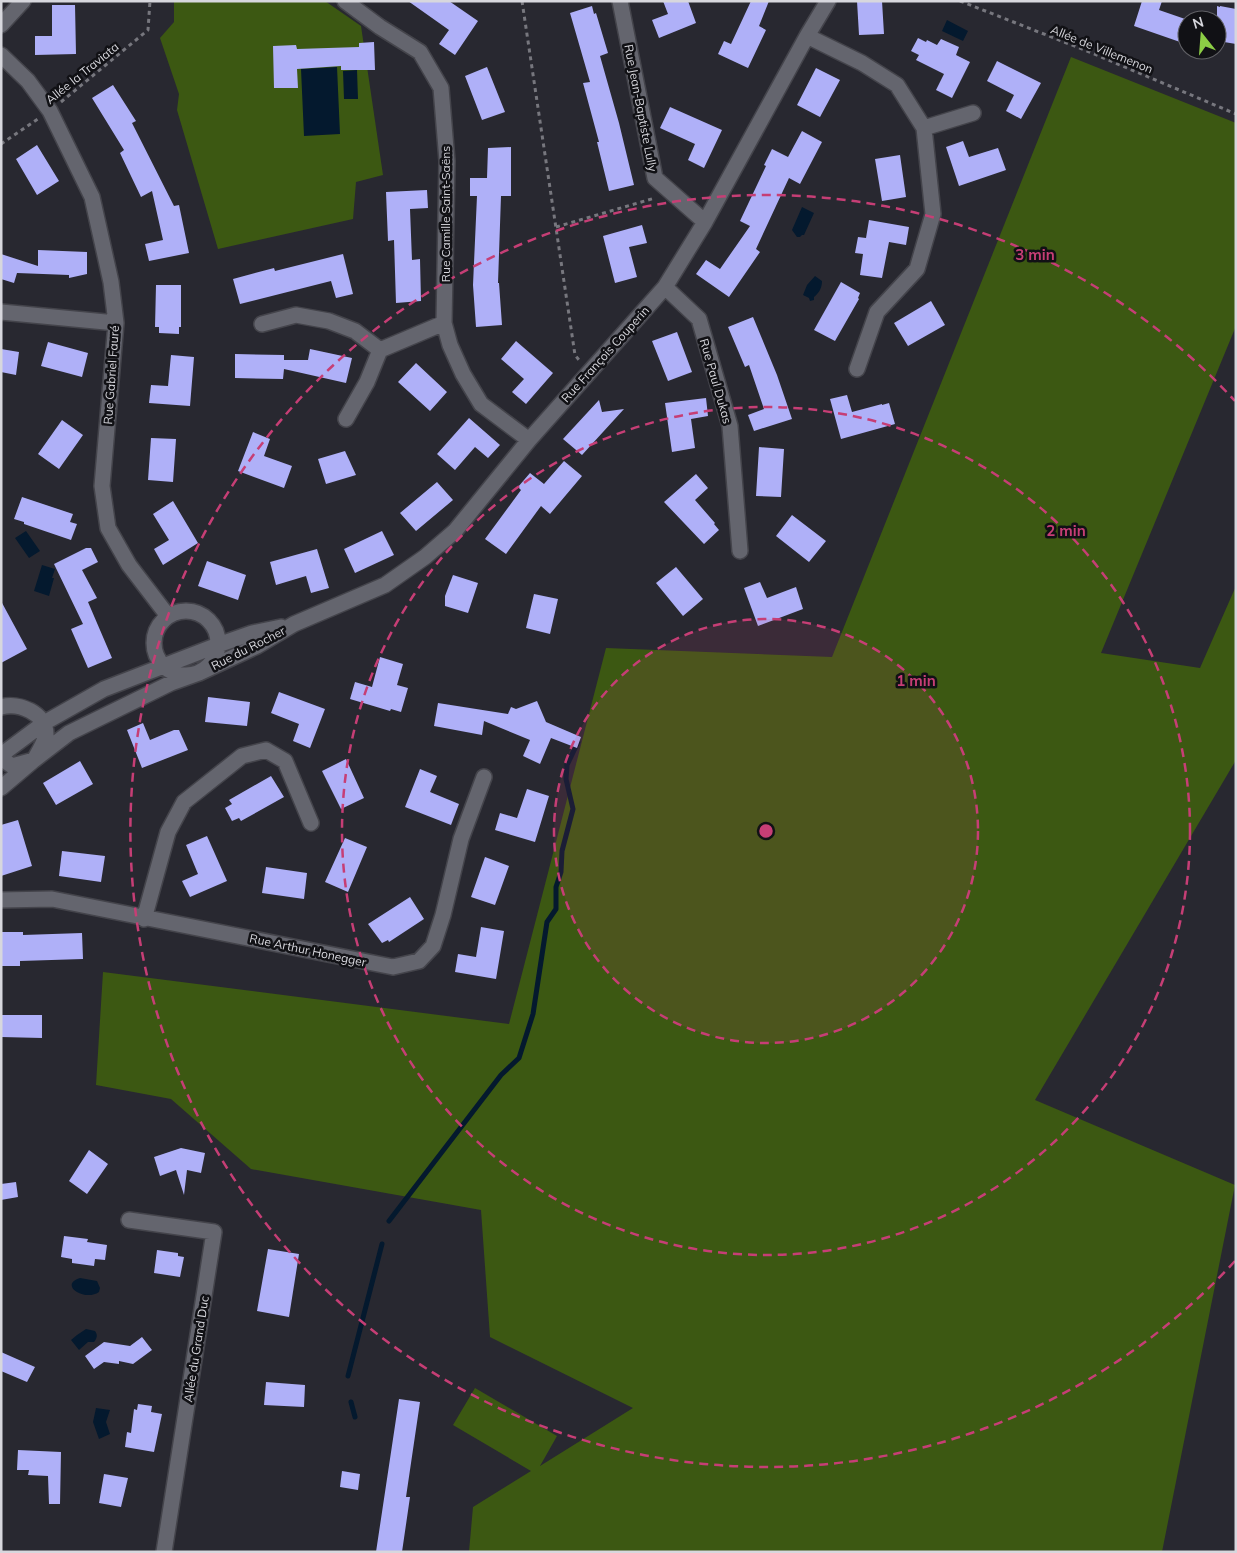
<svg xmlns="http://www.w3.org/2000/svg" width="1237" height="1553" viewBox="0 0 1237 1553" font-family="Mulish,sans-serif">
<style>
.green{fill:#3c5812}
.water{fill:#04192e}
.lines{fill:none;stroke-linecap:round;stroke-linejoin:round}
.stream{stroke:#04192e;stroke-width:5}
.building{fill:#afb0f8}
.street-casing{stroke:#44444b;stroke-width:18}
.path{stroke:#77777e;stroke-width:3;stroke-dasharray:4 4;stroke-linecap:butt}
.street{stroke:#64656e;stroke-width:15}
.ring{fill:none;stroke:#c63e75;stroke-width:2.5;stroke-dasharray:9 6}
.labels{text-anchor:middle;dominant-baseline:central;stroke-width:5;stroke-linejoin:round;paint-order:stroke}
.street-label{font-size:12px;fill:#d7d7dd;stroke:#111115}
.centre{fill:#c63e75;stroke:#111115;stroke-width:2.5}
.ring-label{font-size:15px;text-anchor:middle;font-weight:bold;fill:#c63e75;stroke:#111115;stroke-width:5;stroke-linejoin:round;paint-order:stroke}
</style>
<rect width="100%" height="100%" fill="#282830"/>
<path class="green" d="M 174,1 L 325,1 L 361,26 L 383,175 L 356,182 L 353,219 L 218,249 L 177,110 L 179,94 L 160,38 L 174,22 Z
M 1071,57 L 1236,123 L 1236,326 L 1101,653 L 1200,668 L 1236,586 L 1236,760 L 1035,1100 L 1235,1185 L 1162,1552 L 469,1552 L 473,1507 L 531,1471 L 453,1425 L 475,1388 L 557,1436 L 540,1466 L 633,1408 L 490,1337 L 481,1210 L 251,1169 L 171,1099 L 96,1085 L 103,972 L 509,1024 L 606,648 L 832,657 Z"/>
<path class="water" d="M 947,20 L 968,31 L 963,41 L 942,31 Z
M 337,67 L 340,134 L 304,136 L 301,69 Z
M 357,70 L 358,99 L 344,99 L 343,71 Z
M 802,207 L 814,213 L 804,235 L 802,235 L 800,237 L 797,237 L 792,230 Z
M 815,276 L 822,281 C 822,288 819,293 814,297 L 814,300 L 810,301 L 809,298 L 803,295 L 807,285 Z
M 26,531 L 40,551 L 29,558 L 15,538 Z
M 42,565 L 55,569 L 52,578 L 54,578 L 49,596 L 34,591 Z
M 80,1278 L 97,1281 L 100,1288 L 99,1292 C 85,1302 58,1285 80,1278 Z
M 86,1329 L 95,1331 C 98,1335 97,1338 94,1342 L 88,1342 L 79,1350 L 71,1340 L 77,1335 Z
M 96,1408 L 110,1410 L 106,1422 L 110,1434 L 99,1439 L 93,1422 Z"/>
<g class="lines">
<path class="stream" d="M 389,1221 L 501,1075 L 519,1058 L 533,1014 L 547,922 L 556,909 L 556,887 L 561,872 L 562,851 L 573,809 L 566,779 L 567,765 L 578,742
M 348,1376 L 382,1244
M 351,1402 L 355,1417"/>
</g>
<path class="building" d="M 408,1 L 449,1 L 478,21 L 455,55 L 439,44 L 449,30 Z
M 663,1 L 688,1 L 696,23 L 659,38 L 652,20 L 668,14 Z
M 751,1 L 769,1 L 759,26 L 766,30 L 748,68 L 718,54 L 724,41 L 731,44 Z
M 857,1 L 882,1 L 884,34 L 859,35 Z
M 1142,1 L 1162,1 L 1159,10 L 1188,20 L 1180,42 L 1134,26 Z
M 52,5 L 75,5 L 76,54 L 35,55 L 35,36 L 52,36 Z
M 592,6 L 594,14 L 596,13 L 608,53 L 600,56 L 619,123 L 634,185 L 609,191 L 597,142 L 599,142 L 583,83 L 590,82 L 570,13 Z
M 1217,6 L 1220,7 L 1220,6 L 1236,9 L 1236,44 L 1224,42 L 1217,31 Z
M 918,38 L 926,42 L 927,40 L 937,45 L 941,39 L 959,47 L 956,55 L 970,62 L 952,98 L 936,90 L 944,74 L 916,60 L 919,55 L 911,51 Z
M 374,42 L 375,70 L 341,70 L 341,66 L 297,69 L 298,88 L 274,88 L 273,46 L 296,45 L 297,49 L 359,47 L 359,43 Z
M 997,61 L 1041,83 L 1021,119 L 1006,111 L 1014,95 L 987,81 Z
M 487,67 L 505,112 L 482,120 L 465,76 Z
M 816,68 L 840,80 L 820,117 L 797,105 Z
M 113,85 L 136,121 L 132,123 L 174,206 L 179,205 L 189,253 L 149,261 L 145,244 L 163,240 L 152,191 L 141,197 L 120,153 L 124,150 L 92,98 Z
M 670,107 L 722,130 L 704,168 L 688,160 L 695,144 L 660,128 Z
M 802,131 L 822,142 L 800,184 L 789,178 L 756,249 L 760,252 L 729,297 L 696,274 L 706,260 L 720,269 L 750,226 L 740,221 L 766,166 L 764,165 L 772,149 L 788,157 Z
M 963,141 L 969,157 L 998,148 L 1006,170 L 959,186 L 946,147 Z
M 37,145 L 59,181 L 37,195 L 16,159 Z
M 511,147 L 511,196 L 501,196 L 498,283 L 499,283 L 502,325 L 476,327 L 473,285 L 477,196 L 470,196 L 470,178 L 487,178 L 488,148 Z
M 900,155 L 906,197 L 882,201 L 875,159 Z
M 427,190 L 428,208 L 410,209 L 412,260 L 420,259 L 421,301 L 396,303 L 394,240 L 388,241 L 386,192 Z
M 869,220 L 909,227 L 906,245 L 889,242 L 882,278 L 860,275 L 863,254 L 855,253 L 858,237 L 866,238 Z
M 642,225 L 647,243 L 629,247 L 637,277 L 615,283 L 603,236 Z
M 38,250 L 87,252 L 87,274 L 69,278 L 69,275 L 17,273 L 14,283 L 1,279 L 1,254 L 38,266 Z
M 343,254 L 353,294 L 336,298 L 331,281 L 240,304 L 233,279 L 274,268 L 275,271 Z
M 841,282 L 860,293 L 858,298 L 859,299 L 835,341 L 814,330 Z
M 156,285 L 181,285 L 181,327 L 179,327 L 179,334 L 159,333 L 159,327 L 155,327 Z
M 931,301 L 945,325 L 908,346 L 894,323 Z
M 753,317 L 777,375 L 792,419 L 754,431 L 748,415 L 764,409 L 749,365 L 745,367 L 728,327 Z
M 677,332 L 692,372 L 668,381 L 652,341 Z
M 516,341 L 553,373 L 526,404 L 512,392 L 524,379 L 501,359 Z
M 48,342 L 88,353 L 82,377 L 41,366 Z
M 1,349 L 19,352 L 16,375 L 1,372 Z
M 310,349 L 352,358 L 346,383 L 284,369 L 283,379 L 235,378 L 235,354 L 284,355 L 284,360 L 308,360 Z
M 171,355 L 194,357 L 190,406 L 149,403 L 151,385 L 168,386 Z
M 416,363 L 447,392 L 430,411 L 398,382 Z
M 847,395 L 852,412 L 882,404 L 882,405 L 889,403 L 895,424 L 841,439 L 830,399 Z
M 706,398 L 708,416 L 691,419 L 695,448 L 672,452 L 665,403 Z
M 599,400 L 602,412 L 624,409 L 582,455 L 563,439 Z
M 469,418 L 500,445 L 488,458 L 475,447 L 455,470 L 437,454 Z
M 62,420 L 83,435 L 59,469 L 38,454 Z
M 253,432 L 270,439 L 264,456 L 292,466 L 284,488 L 238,471 Z
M 151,438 L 176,439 L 173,482 L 148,480 Z
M 759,447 L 784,449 L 781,497 L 756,496 Z
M 345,451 L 356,475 L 326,484 L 318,459 Z
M 564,461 L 582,476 L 550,514 L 541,506 L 506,554 L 485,539 L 521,490 L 518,487 L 530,473 L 544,484 Z
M 696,474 L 708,488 L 695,500 L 715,523 L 714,524 L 719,530 L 704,544 L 664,502 Z
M 437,482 L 453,500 L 416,531 L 400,513 Z
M 22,497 L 73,514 L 70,522 L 77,524 L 71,540 L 24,524 L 24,522 L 14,519 Z
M 173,501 L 198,543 L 163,565 L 154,549 L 169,540 L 153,514 Z
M 792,515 L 826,541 L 809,562 L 776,536 Z
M 382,531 L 394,555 L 355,573 L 344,549 Z
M 86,548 L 91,548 L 98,562 L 82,570 L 97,598 L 88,602 L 112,658 L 88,668 L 71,629 L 83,624 L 54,564 Z
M 317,549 L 329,588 L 311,593 L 306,576 L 276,585 L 270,562 Z
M 207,561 L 246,575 L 238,600 L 198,586 Z
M 676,567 L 703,599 L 683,616 L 656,583 Z
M 453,575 L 478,583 L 468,613 L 445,606 L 445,596 Z
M 760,582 L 767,598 L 796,587 L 803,609 L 758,626 L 744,588 Z
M 534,594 L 558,599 L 550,634 L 526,628 Z
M 1,601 L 27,649 L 1,663 Z
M 380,657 L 403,664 L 397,685 L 408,688 L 401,712 L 391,709 L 390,711 L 350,699 L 355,682 L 372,687 Z
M 279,692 L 325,709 L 310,748 L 293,741 L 299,724 L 271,713 Z
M 208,697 L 250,702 L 247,726 L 205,722 Z
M 537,701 L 546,722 L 581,737 L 577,748 L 551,738 L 540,764 L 523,756 L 530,740 L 484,721 L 482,735 L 434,726 L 438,703 L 508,714 L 511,707 L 516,709 Z
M 143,723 L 150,740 L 174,730 L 179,730 L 188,750 L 142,768 L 127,730 Z
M 346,759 L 364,798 L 341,809 L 322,771 Z
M 80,761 L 93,784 L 56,805 L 43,783 Z
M 420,769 L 437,776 L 430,792 L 459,804 L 451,825 L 405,807 Z
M 271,776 L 284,797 L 241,821 L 239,818 L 232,821 L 225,808 L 232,804 L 229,800 Z
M 527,789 L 549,796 L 535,842 L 495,830 L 500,813 L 517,818 Z
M 18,820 L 32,866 L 1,876 L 1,825 Z
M 207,836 L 227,881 L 190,897 L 182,881 L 198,874 L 186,845 Z
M 345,838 L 367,847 L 348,892 L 325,882 Z
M 62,851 L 105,856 L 101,882 L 59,876 Z
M 485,857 L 509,866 L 495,905 L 471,897 Z
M 266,867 L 307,873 L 304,899 L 262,893 Z
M 410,897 L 424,919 L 389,942 L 388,940 L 382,943 L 368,924 Z
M 481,927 L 504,931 L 496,979 L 455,972 L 458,954 L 476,957 Z
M 1,932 L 23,932 L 23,935 L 82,933 L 83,959 L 20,961 L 20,966 L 1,966 Z
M 1,1015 L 42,1015 L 42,1038 L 1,1037 Z
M 181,1148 L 205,1153 L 201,1173 L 187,1170 L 184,1195 L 176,1170 L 160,1176 L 154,1157 Z
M 89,1150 L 108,1164 L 87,1194 L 69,1181 Z
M 16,1182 L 18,1197 L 1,1200 L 1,1184 Z
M 64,1236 L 88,1239 L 87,1242 L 107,1245 L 105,1260 L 95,1259 L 94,1266 L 72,1263 L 72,1259 L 61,1257 Z
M 268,1249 L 299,1254 L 289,1317 L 257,1311 Z
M 157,1250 L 178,1253 L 178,1256 L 184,1257 L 180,1277 L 154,1273 Z
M 142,1337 L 152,1350 L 133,1364 L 119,1361 L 119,1364 L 104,1362 L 94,1369 L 85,1356 L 104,1342 L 130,1346 Z
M 1,1352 L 35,1367 L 27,1382 L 1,1371 Z
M 266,1382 L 305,1385 L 304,1407 L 264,1405 Z
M 399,1399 L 420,1402 L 406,1497 L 410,1497 L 402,1552 L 376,1552 Z
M 138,1404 L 152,1406 L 151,1412 L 162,1414 L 154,1452 L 125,1447 L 127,1432 L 131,1433 L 134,1409 L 137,1410 Z
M 18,1450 L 61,1452 L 60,1504 L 49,1504 L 48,1476 L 28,1475 L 29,1470 L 17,1470 Z
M 342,1471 L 360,1474 L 358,1490 L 340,1487 Z
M 104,1474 L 128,1478 L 121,1507 L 99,1503 Z"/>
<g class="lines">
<defs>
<path id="street" d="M 345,1 L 380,27 L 420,52 L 441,88 L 447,161 L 444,323 L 450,345 L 463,374 L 481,404 L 529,440
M 620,1 L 655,178 L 705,222
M 1,25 L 23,1
M 807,36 L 862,63 L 897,85 L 924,128 L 933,214 L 917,269 L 877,312 L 857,369
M 1,55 L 28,81 L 50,111 L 92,197 L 111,282 L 116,323 L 102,486 L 108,528 L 129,565 L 168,616
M 924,128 L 973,113
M 665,287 L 699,319 L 730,426 L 740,551
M 1,312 L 116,323
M 262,324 L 296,315 L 329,321 L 355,331 L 380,350
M 346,419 L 367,382 L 380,350 L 444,323
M154 643a32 32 0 1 1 64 0a32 32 0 1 1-64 0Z
M 1,707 C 19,702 46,713 46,734 C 45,742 38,753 34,760 L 12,766 L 1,758
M 1,755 L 44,723 L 104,689 L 218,645 L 252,633 L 281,627
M 1,788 L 34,760 L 69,733 L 171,683 L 199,673 L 257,646 L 294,624 L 385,585 L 425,557 L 455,531 L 529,440 L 665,287 L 705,222 L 807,36 L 828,1
M 1,900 L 52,899 L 393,967 L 419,961 L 433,946 L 443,915 L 461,839 L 484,777
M 144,919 L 168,832 L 184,802 L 242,756 L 266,750 L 285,761 L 311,823
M 129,1220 L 214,1232 L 164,1552"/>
</defs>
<use href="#street" class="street-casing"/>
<path class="path" d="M 522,1 L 575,355 L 579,360
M 960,1 L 1087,51 L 1236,114
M 61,102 L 148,30 L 150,1
M 1,144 L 38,119
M 556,227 L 655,198"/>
<use href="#street" class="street"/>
</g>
<circle cx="766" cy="831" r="212" fill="#c63e75" fill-opacity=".12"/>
<g class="ring">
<circle cx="766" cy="831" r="212"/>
<circle cx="766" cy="831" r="424"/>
<path d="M1235 1261A636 636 0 1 1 1235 401"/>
</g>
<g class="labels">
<g class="street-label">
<text transform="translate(1102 49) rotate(22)">Allée de Villemenon</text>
<text transform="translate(82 73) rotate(-39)">Allée la Traviata</text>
<text transform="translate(641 108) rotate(79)">Rue Jean-Baptiste Lully</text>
<text transform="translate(445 214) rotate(-90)">Rue Camille Saint-Saëns</text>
<text transform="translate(605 354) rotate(-48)">Rue François Couperin</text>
<text transform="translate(111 375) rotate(-86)">Rue Gabriel Fauré</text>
<text transform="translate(716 381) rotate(74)">Rue Paul Dukas</text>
<text transform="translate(248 648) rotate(-27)">Rue du Rocher</text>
<text transform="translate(308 950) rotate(12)">Rue Arthur Honegger</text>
<text transform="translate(196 1349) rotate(-81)">Allée du Grand Duc</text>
</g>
</g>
<circle cx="766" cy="831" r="8" class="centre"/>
<g class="ring-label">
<text x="1035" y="260">3 min</text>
<text x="1066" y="536">2 min</text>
<text x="916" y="686">1 min</text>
</g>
<rect width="1237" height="1553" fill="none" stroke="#d7d7dd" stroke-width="5"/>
<g transform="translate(1202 35) rotate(343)"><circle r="24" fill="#111115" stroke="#606065"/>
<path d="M0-4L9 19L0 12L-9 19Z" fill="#8cce45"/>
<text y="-8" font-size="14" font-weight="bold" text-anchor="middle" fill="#d7d7dd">N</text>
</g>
</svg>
